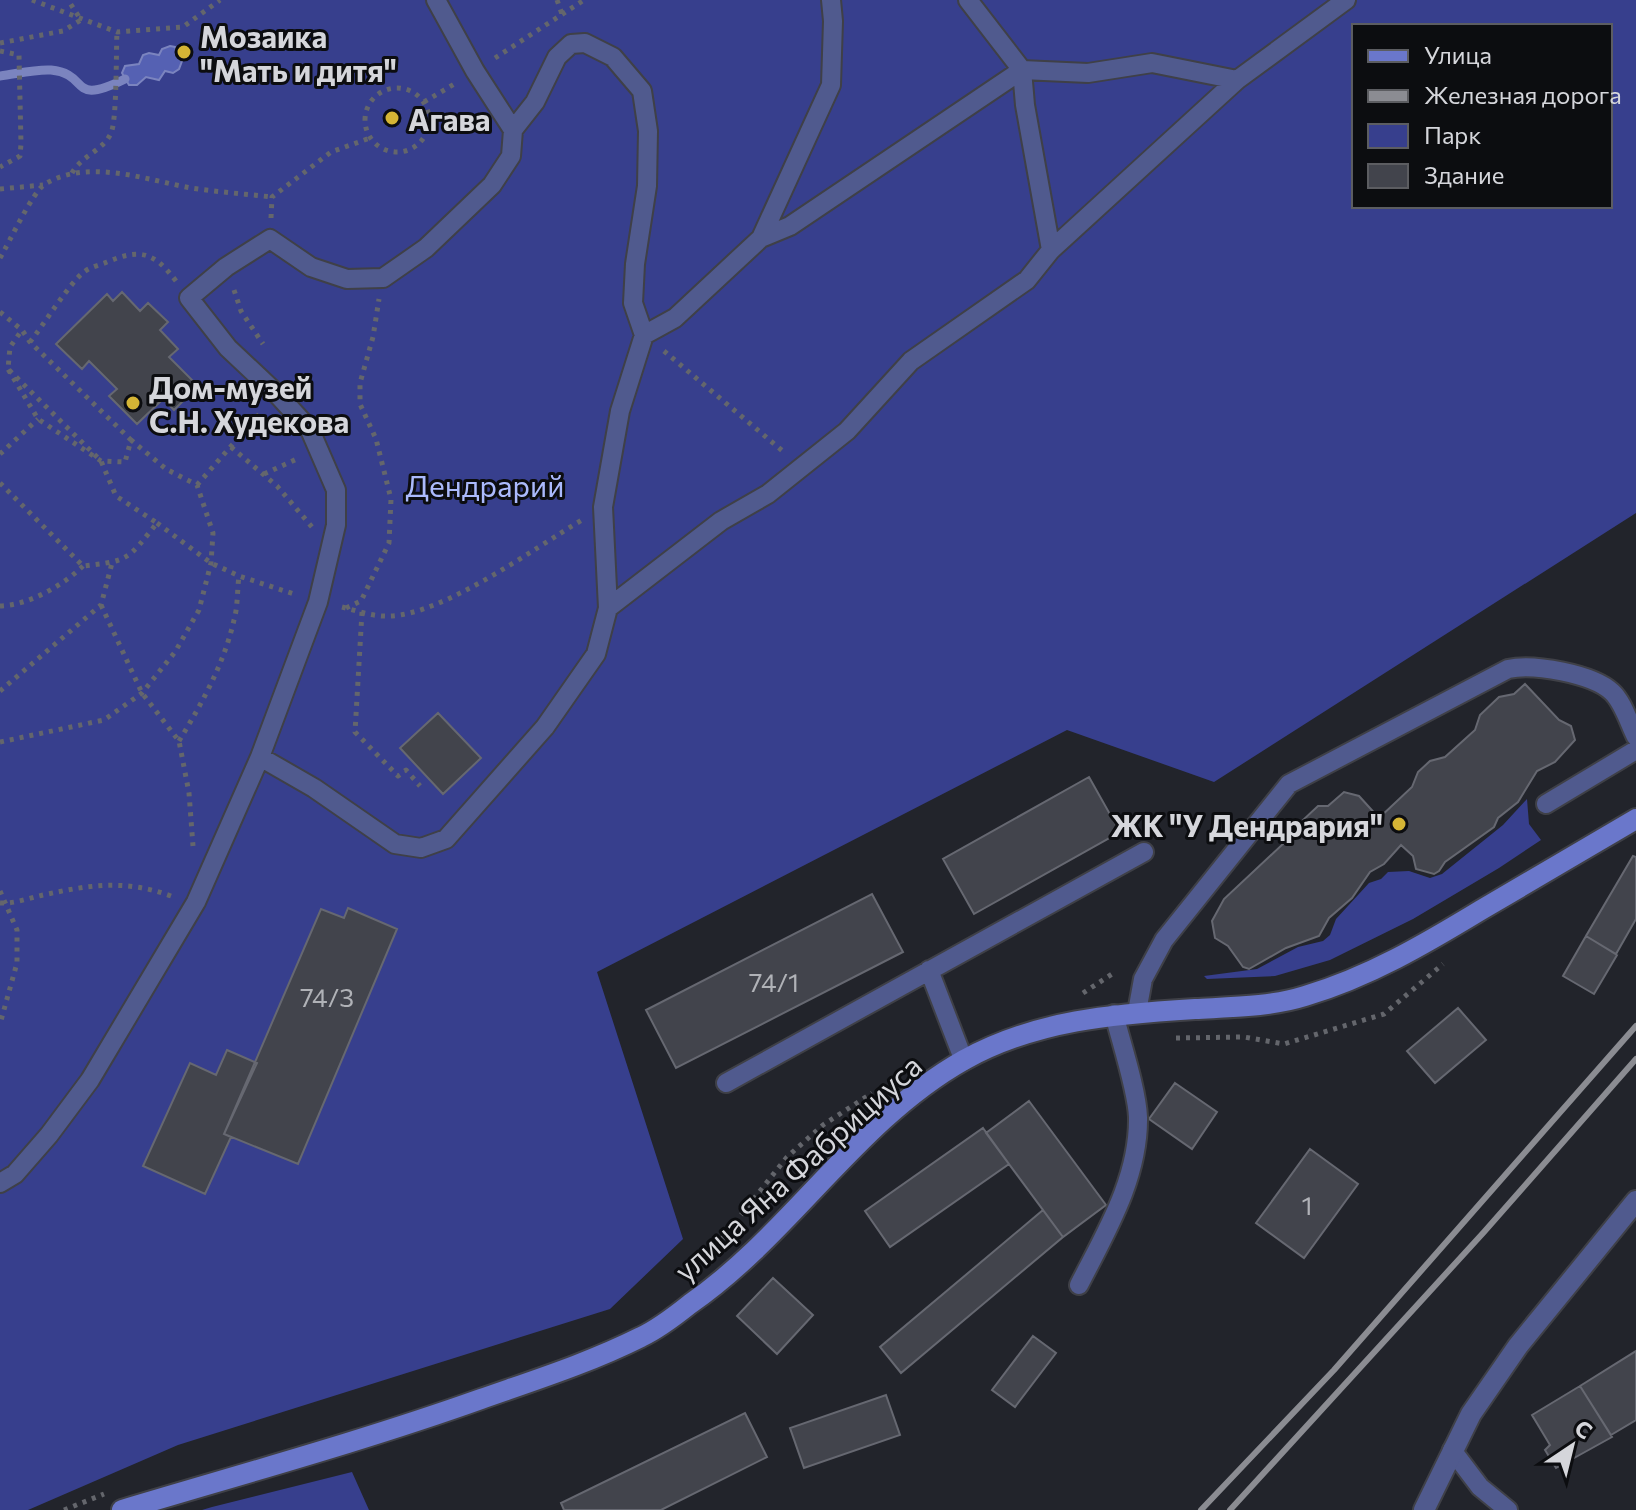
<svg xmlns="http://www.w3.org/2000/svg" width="1636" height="1510" viewBox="0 0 1636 1510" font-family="Commissioner,sans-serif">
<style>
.green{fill:#373f8d;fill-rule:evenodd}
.water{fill:#5561b3;stroke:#7b84bf;stroke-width:2}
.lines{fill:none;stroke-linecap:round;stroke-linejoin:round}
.stream{stroke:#7b84bf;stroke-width:9}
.building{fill:#42444c;stroke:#666871;stroke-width:2}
.service-casing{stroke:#3f4047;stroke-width:22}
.minor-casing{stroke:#3f4047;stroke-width:24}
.secondary-casing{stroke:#3f4047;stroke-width:24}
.path{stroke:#64666c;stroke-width:5;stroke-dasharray:4 6;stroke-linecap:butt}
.service{stroke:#505a8e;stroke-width:18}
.minor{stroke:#505a8e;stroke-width:20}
.secondary{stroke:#6a77cb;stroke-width:20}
.rail{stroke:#8b8c92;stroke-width:6}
.poi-dot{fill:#d5b535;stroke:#0c0d10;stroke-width:3}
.labels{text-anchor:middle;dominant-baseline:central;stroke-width:6;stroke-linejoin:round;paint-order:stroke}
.number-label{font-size:26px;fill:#b0b2b7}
.poi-label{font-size:30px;font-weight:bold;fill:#d5d6db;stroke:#0c0d10;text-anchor:start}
.park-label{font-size:30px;fill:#abbafc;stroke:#0c0d10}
.street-label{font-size:30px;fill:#d5d6db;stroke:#0c0d10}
</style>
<rect width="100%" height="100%" fill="#22242b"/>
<path class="green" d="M 0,0 L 1636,0 L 1636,513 L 1214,782 L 1067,730 L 597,972 L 683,1239 L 610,1309 L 178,1445 L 28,1510 L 0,1510 ZM 1354,26 L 1610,26 L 1610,206 L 1354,206 Z
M 1527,799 L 1529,824 L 1541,840 L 1499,868 L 1413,919 L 1330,960 L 1275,976 L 1207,979 L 1204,976 L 1257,969 L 1298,947 L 1323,941 L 1330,935 L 1336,919 L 1369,883 L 1381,879 L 1388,872 L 1409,871 L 1430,878 L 1442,874 L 1503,825 Z
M 352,1472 L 369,1510 L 202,1510 L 212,1507 Z"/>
<path class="water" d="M 170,46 L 175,47 L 182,61 L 179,69 L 173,73 L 165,71 L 159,80 L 146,77 L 137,85 L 129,85 L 122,73 L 125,66 L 139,64 L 143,55 L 149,53 L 159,55 L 162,49 Z"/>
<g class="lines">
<path class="stream" d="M 0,76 C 16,74 35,69 51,70 C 91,74 68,107 125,79"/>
</g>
<path class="building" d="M 122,292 L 140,311 L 148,303 L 168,322 L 160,330 L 178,349 L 169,357 L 198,386 L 174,410 L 163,399 L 137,424 L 109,396 L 117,389 L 89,361 L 82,369 L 56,344 L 107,294 L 113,301 Z
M 1525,684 L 1559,720 L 1571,726 L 1575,740 L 1555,762 L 1537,771 L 1518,802 L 1498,818 L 1494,827 L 1445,862 L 1439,871 L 1434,874 L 1416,869 L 1413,856 L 1401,845 L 1384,864 L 1370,872 L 1352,898 L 1329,918 L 1319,936 L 1286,948 L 1249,969 L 1243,967 L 1228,946 L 1215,938 L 1212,921 L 1224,899 L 1299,829 L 1303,820 L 1318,806 L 1328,806 L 1344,792 L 1359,796 L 1379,818 L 1412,787 L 1418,772 L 1430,761 L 1445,757 L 1475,730 L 1480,715 L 1499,697 L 1514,694 Z
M 438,713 L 481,758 L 443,794 L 400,748 Z
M 1089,777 L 1120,832 L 974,914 L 943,859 Z
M 1633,856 L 1636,857 L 1636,919 L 1616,954 L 1586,936 Z
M 872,894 L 903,952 L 676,1068 L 646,1010 Z
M 348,908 L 397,929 L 298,1164 L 224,1134 L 321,909 L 344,918 Z
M 1586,936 L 1617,955 L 1594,994 L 1563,976 Z
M 1458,1008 L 1486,1040 L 1435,1083 L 1407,1051 Z
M 227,1050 L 257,1063 L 224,1134 L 231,1137 L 205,1194 L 143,1166 L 190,1063 L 216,1075 Z
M 1175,1083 L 1217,1112 L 1192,1149 L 1149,1119 Z
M 1029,1101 L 1106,1205 L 1063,1237 L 986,1133 Z
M 983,1128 L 1009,1164 L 890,1247 L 865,1211 Z
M 1310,1149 L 1358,1184 L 1304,1258 L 1256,1223 Z
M 1043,1210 L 1063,1237 L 901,1373 L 880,1347 Z
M 773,1278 L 813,1315 L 777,1354 L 737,1316 Z
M 1033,1336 L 1056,1353 L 1015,1407 L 992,1390 Z
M 1636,1351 L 1636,1420 L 1611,1435 L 1580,1386 Z
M 1580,1386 L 1612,1437 L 1556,1468 L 1545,1450 L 1550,1445 L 1532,1415 Z
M 886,1395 L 900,1435 L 804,1468 L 790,1428 Z
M 745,1413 L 767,1457 L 661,1510 L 564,1510 L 561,1503 Z"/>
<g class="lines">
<defs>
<path id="service" d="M 513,130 L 535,102 L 557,57 L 571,44 L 585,43 L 613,57 L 642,91 L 648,131 L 647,186 L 635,264 L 633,303 L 644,335 L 620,411 L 603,507 L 608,608
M 761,238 L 790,226 L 1022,70 L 968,0
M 1051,250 L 1237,80
M 644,335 L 675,318 L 761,238 L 831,85 L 833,21 L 831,0
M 260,757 L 314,788 L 395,844 L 421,848 L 446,839 L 545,727 L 596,654 L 608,608 L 721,521 L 768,494 L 847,431 L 911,361 L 1027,280 L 1051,250 L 1025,105 L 1022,70 L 1088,73 L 1152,63 L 1237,80 L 1346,0
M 1546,804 L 1636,750
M 929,970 L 964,1061
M 1137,1012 L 1143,979 L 1164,940 L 1289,784 L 1508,669 C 1533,663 1593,674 1612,692 C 1623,702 1629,723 1636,737
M 726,1083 L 1144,852
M 0,1183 L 15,1174 L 49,1135 L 90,1080 L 196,902 L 260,757 L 318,602 L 336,525 L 336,490 L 310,430 L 277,394 L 228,348 L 189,298 L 226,267 L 270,239 L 311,267 L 347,279 L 383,278 L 426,248 L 492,185 L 511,156 L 513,130 L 475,71 L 436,0
M 1079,1285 C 1106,1232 1139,1178 1138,1117 C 1137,1090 1121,1042 1114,1014
M 1452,1450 L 1480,1487 L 1508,1510"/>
<path id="minor" d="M 1424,1510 L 1471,1414 L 1518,1346 L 1636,1201"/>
<path id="secondary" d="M 122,1510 C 242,1474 363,1441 481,1399 C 535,1380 589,1363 641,1337 C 658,1329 675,1316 690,1304 C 791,1234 856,1121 964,1060 C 1036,1020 1114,1014 1195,1009 C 1231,1007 1270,1007 1305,996 C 1369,977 1425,944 1481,910 C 1533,880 1584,849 1636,819"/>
</defs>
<use href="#service" class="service-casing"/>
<use href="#minor" class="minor-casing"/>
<use href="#secondary" class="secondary-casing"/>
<path class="path" d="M 32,0 L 117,32 L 183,27 L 220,0
M 557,0 L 562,14
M 0,43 L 63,31 L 81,20 L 68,0
M 0,51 L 19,55 L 21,144 L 20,156 L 0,167
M 495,58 L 584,0
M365 120a32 32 0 1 1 64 0a32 32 0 1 1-64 0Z
M 424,102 L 456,83
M 72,173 C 81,156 104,150 111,133 C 117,121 116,50 117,32
M 0,189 L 43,185
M 271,218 L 272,197 L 331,152 L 370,138
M 0,258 C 9,243 33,191 45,184 C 88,158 147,180 191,188 C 218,192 245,194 272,197
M 234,290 L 241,311 L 263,344
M 0,312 L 22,330
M 30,342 C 42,327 71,281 84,272 C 90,267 100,265 107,262 C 140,248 154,252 176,281
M 664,351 L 785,453
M 231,447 L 277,486 L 312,527
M 0,454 L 38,419
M 264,474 L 299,458
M 0,483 L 83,566 C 130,561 128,559 157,523 L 116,496 L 101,461 L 8,369 L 10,347 L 22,330 L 30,342 L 131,440 L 125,462 L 101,461 L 38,419 L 8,369
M 197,485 L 262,411
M 157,523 L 211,563 L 239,576 L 297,595
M 101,605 L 142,693 L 179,741 L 189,793 L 193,846
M 0,606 C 29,605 62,586 83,566
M 342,607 C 357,611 374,617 390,616 C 444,614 533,549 582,520
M 346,608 L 361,601 L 389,543 L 391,499 L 376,439 L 360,404 L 360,383 L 373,337 L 379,299
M 362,612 L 355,732 L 398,776 L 406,770 L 420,786
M 0,691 L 101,605 L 112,563
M 179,741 C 202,703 224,664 234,620 C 238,606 237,591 239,576
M 0,742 L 104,720 L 142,693 L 175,652 L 199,610 L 211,563 L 213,533 L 197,485 L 166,469 L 131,440
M 0,891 L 17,930 L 17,963 L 0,1024
M 0,903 C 14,904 29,898 43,895 C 89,885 125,879 171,896
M 1083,993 L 1112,974
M 1176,1038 L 1244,1037 L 1284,1044 L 1384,1014 L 1443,964
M 710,1254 L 787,1157 L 823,1125 L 872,1093
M 64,1510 L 104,1494"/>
<use href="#service" class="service"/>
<use href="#minor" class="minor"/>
<use href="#secondary" class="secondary"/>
<path class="rail" d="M 1201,1510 L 1334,1370 L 1636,1026
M 1230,1510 L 1484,1232 L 1636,1059"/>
</g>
<g class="poi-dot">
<circle cx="184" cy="52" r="8"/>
<circle cx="392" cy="118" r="8"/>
<circle cx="133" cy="403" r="8"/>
<circle cx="1399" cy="824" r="8"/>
</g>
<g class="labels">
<g class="number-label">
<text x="774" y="981">74/1</text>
<text x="327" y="996">74/3</text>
<text x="1307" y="1204">1</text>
</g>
<g class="poi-label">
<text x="200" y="35">Мозаика<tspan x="200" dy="34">"Мать и дитя"</tspan></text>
<text x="408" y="118">Агава</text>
<text x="149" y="386">Дом-музей<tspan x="149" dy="34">С.Н. Худекова</tspan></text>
<text x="1383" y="824" text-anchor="end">ЖК "У Дендрария"</text>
</g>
<g class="park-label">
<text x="485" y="484">Дендрарий</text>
</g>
<g class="street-label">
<text transform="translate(797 1167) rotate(-42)">улица Яна Фабрициуса</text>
</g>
</g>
<rect x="1352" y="24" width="260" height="184" fill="#0c0d10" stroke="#5c5d61" stroke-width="2"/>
<rect x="1368" y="50" width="40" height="12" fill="#6a77cb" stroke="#5c5d61" stroke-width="2"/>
<text x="1424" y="64" font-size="24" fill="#d5d6db">Улица</text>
<rect x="1368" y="90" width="40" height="12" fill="#8b8c92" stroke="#5c5d61" stroke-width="2"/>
<text x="1424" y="104" font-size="24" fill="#d5d6db">Железная дорога</text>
<rect x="1368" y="124" width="40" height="24" fill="#373f8d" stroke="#5c5d61" stroke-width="2"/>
<text x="1424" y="144" font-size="24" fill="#d5d6db">Парк</text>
<rect x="1368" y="164" width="40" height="24" fill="#42444c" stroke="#5c5d61" stroke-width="2"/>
<text x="1424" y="184" font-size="24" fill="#d5d6db">Здание</text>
<g transform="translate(1572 1446) rotate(35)" stroke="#0c0d10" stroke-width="6" paint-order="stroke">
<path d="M0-6L14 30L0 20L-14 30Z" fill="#d5d6db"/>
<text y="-12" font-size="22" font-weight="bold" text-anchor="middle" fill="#d5d6db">С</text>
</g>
</svg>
